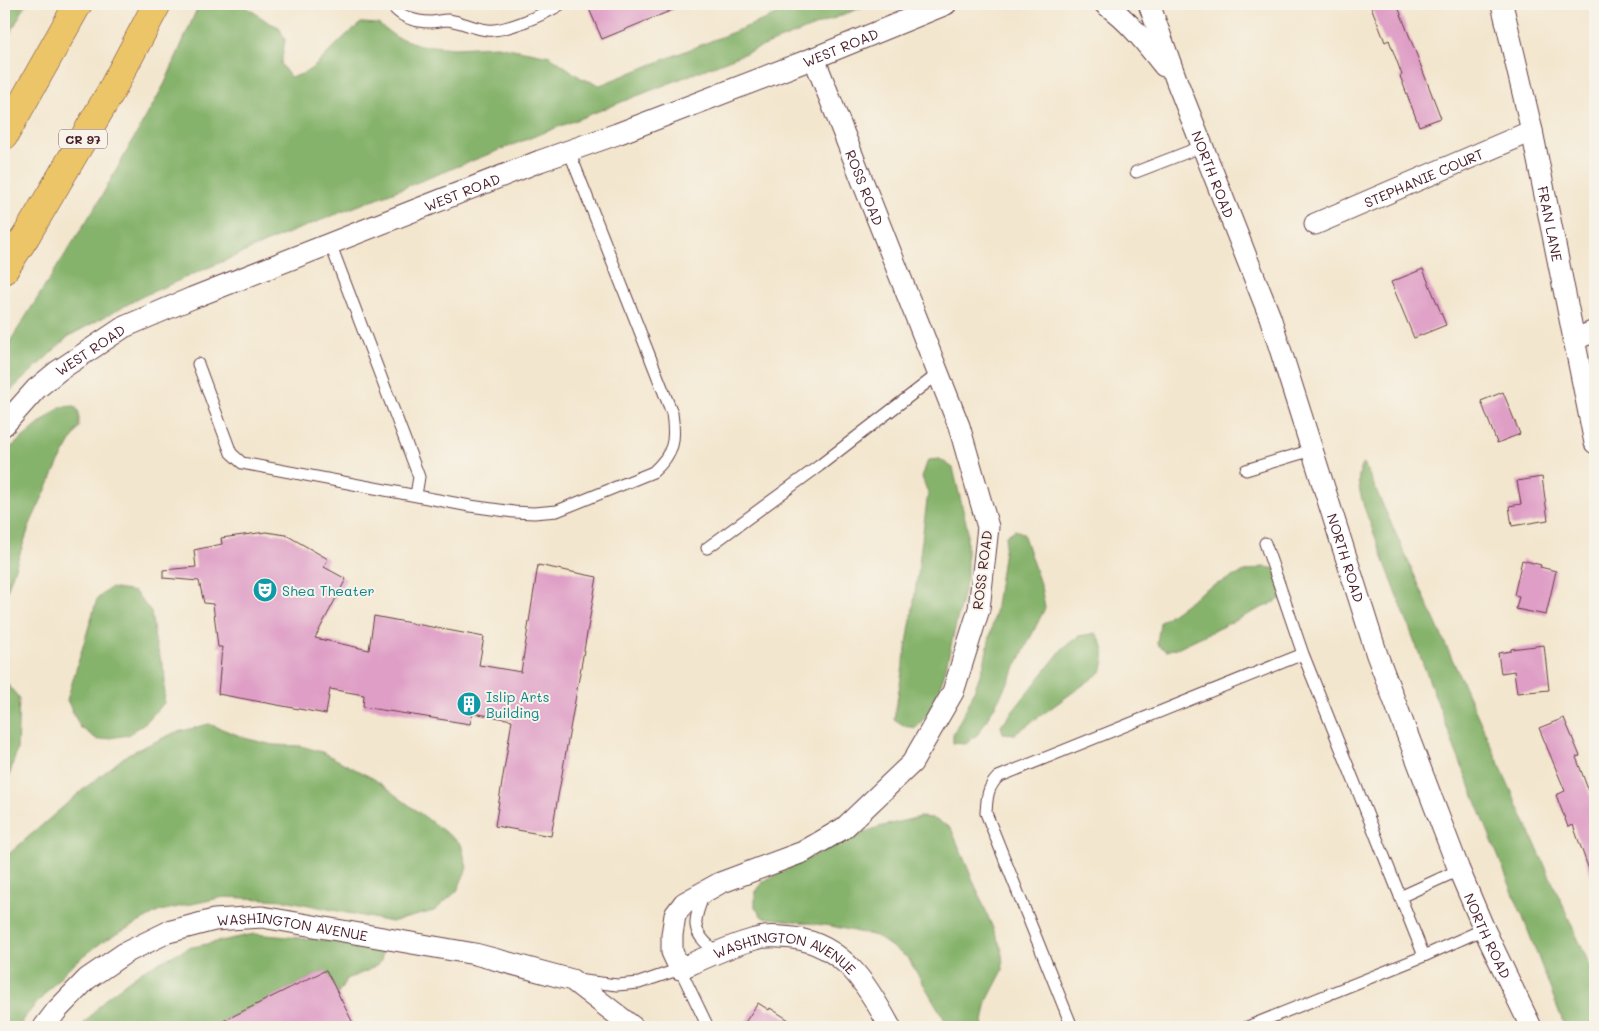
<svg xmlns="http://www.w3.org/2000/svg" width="1599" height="1031" viewBox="0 0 1599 1031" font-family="Mali,sans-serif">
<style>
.forest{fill:#86b36c;stroke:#68694c}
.building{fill:#df9ec6}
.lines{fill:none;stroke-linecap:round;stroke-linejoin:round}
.lane-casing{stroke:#633d43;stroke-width:13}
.street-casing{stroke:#633d43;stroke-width:23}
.highway-casing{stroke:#633d43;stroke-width:29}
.lane{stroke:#fff;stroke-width:11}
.street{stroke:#fff;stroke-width:21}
.highway{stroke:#edc569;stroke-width:28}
.labels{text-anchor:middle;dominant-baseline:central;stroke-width:4;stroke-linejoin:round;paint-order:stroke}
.shield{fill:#f7f3e8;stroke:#7e5f64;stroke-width:1}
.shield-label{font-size:12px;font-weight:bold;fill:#4a1f2b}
.street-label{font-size:14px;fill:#4a1f2b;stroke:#f7f3e8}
.culture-label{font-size:14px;fill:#0d838f;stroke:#f7f3e8;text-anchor:start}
</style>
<rect width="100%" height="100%" fill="#f7f3e8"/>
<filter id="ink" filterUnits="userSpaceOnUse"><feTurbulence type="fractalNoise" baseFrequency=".02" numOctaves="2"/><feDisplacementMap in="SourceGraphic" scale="10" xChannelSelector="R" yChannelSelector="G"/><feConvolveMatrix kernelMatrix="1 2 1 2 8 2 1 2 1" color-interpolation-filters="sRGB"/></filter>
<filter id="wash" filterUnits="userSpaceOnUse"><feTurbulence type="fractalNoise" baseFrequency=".0096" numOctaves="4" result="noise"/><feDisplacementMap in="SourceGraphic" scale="20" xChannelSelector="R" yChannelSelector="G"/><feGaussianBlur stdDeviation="1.12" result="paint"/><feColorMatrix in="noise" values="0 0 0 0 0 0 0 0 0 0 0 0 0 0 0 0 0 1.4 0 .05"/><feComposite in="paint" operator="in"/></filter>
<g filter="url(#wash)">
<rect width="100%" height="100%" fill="#f3e6ce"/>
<path class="forest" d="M 4,4 L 26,4 L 4,45 Z
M 199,4 L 242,4 L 268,22 L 279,27 L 285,40 L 281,64 L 290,77 C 312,75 325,55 340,41 C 347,34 354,29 361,23 L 378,24 L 396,37 L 420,45 L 454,48 L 497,46 L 550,56 L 581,78 L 600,85 L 804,4 L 867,4 L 863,7 L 286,234 L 143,296 L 69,336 L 8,393 L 4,392 L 4,351 L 99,201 L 165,83 Z
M 75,406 L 79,413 L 79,427 L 58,464 L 31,522 L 4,599 L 4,453 L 60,407 Z
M 940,459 L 953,468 L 967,527 L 967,578 L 944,675 L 931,710 L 916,728 L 905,726 L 894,719 L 914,602 L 928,493 L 922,477 L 928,460 Z
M 1364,463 L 1595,977 L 1595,1027 L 1565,1027 L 1563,1022 L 1524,920 L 1455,749 L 1364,507 C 1360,490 1354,478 1364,463 Z
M 1015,530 L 1023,533 L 1041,587 L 1045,608 L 1009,681 L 979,733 L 966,744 L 953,743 L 953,734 L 971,699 L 984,664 L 995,613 L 1006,536 Z
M 1262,567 C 1278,568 1281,570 1290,583 L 1289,595 L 1177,648 L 1166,651 L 1157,644 L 1160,622 L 1206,589 L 1242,573 Z
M 110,588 L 135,592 L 151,612 L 155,641 L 165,674 L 164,703 L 146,722 L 128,735 L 98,740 L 80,727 L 67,700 L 97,599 Z
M 1096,633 C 1106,648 1106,655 1101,672 L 1015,734 L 1003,733 L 1001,726 L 1063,648 L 1079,636 Z
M 4,680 L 19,698 L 17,750 L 4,793 Z
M 209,724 L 248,739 L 273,745 L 301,746 L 322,752 L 374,779 L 461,844 L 467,868 L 457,891 L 434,911 L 391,922 L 285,900 L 224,897 L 160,911 L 102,942 L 67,969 L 23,1019 L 20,1027 L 4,1027 L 4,862 L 11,852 L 85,788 L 128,754 L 174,733 Z
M 920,817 L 932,818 L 951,828 L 1002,950 L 1003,970 L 987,1001 L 982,1027 L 949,1027 L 908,958 L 876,936 L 831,926 L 762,917 L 755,907 L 755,893 L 764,881 L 844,841 L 878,827 Z
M 254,934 L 357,943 L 383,947 L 381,962 L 367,971 L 347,979 L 338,994 L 326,970 L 211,1027 L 81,1027 L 108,996 L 142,971 L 188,948 Z"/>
<g id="blocks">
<path class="building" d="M 587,4 L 687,4 L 602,39 Z
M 1370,4 L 1397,4 L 1441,118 L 1419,126 L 1400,76 L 1402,75 L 1389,40 L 1385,42 Z
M 1423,269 L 1446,325 L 1414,338 L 1391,282 Z
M 1503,392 L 1520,434 L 1497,443 L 1481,401 Z
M 1542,477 L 1548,520 L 1512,526 L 1509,506 L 1521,504 L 1517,481 Z
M 266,532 L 286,535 L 328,559 L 324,567 L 346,579 L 315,638 L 369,650 L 374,616 L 484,637 L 479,665 L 521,672 L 538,565 L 597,577 L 551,836 L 495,826 L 512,720 L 473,713 L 470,724 L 363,707 L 364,695 L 330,689 L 326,714 L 218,694 L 222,647 L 218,647 L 213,604 L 204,603 L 199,581 L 163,578 L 163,570 L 196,567 L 194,550 L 222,544 L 221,538 Z
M 1522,560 L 1541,565 L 1540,567 L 1556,571 L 1546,615 L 1516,609 L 1519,596 L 1514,595 Z
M 1544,645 L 1549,690 L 1517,693 L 1514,671 L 1501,673 L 1498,653 L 1511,651 L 1511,649 Z
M 1564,718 L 1580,756 L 1576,757 L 1595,808 L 1595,880 L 1593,881 L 1573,825 L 1568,827 L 1556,795 L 1565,791 L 1539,728 Z
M 326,970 L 355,1027 L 211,1027 Z
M 758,1003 L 769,1010 L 770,1008 L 800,1027 L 742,1027 Z"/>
</g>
</g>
<g filter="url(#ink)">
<use href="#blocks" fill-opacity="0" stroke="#633d43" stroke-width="1"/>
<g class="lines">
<defs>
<path id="lane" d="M 391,4 C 400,17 415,22 431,22 C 436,22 442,20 447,20 C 461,21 474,29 488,30 C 505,32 547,13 561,4
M 1136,172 L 1203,146
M 330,243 L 419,477 L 416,495
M 198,364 L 231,453 L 242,463 L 470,506 L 514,512 L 534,513 L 557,511 L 653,472 C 674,453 676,441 672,413 L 569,151
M 1246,470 L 1312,450
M 1265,543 L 1303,654
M 707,548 L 819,466 L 938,374
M 704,894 C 693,923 690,931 716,952
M 1400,897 L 1459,870
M 576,980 L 617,985 L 639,983 L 680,969 L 708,1027
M 1072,1027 L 986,813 C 987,798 987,788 998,777 L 1303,654 L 1424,956
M 1247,1027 L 1424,956 L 1484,929"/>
<g id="street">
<path d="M 1105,4 C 1129,21 1146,43 1164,66"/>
<path id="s1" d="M 1149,4 L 1177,82 L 1270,317 L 1377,655 L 1459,870 L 1484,929 L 1531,1027"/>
<path id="s2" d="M 1502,4 L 1532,131 L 1595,443"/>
<path id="s3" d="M 814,58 L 959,426 L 988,527 L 979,609 L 953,692 L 912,763 L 844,828 L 803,852 L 720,883 L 684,903 L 675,915 L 672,935 L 672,952 L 680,969 C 704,958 729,946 755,939 C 767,935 780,937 793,938 C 844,945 868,986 890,1027"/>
<path id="s4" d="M 1315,224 L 1532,131"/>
<path d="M 1573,340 L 1595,331"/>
<path id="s5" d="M 4,425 L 36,389 L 58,371 L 124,327 L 192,298 L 540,161 L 617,134 L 814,58 L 946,4"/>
<path id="s6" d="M 44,1027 L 57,1010 L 87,979 L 125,953 L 168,932 L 214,920 L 262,917 L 475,954 L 572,980 L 633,1027"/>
</g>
<path id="highway" d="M 4,136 L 78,4
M 4,270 L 26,236 L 110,93 L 157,4"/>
</defs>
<use href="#lane" class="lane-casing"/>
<use href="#street" class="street-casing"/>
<use href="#highway" class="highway-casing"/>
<use href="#lane" class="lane"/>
<use href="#street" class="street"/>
<use href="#highway" class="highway"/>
</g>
</g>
<defs>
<symbol id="theatre-disc" viewBox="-11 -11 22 22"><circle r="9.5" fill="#0f9aa8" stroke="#f7f3e8"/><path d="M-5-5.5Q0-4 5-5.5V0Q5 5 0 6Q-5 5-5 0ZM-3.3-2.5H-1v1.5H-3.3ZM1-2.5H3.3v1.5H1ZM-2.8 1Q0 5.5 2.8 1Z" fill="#fff"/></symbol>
<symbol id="building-disc" viewBox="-11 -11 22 22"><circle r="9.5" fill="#0f9aa8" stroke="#f7f3e8"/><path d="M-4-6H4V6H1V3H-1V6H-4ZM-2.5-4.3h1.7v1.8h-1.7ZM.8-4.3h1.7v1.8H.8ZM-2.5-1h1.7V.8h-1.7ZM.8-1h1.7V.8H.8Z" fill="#fff"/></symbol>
</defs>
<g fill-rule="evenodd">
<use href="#theatre-disc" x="251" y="576" width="28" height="28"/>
<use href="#building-disc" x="455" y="690" width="28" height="28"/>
</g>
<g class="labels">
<rect class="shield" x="59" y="129.5" width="48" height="19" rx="4"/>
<g class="shield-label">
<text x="83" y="139">CR 97</text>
</g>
<g class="street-label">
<text stroke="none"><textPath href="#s5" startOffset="925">WEST ROAD</textPath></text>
<text stroke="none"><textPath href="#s1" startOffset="182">NORTH ROAD</textPath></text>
<text stroke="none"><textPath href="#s4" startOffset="118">STEPHANIE COURT</textPath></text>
<text stroke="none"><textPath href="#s3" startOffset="139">ROSS ROAD</textPath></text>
<text stroke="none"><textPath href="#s5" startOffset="520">WEST ROAD</textPath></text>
<text stroke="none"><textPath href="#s2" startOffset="225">FRAN LANE</textPath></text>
<text stroke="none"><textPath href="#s5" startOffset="115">WEST ROAD</textPath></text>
<text stroke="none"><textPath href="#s1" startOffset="588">NORTH ROAD</textPath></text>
<text transform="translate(982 570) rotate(-83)">ROSS ROAD</text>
<text stroke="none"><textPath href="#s6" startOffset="285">WASHINGTON AVENUE</textPath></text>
<text stroke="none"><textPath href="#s1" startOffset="992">NORTH ROAD</textPath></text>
<text stroke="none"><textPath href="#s3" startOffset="1208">WASHINGTON AVENUE</textPath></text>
</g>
<g class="culture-label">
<text x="282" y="590">Shea Theater</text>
<text x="486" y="696">Islip Arts<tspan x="486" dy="16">Building</tspan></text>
</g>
</g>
<rect width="1599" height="1031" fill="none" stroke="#f7f3e8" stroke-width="20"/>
</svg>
